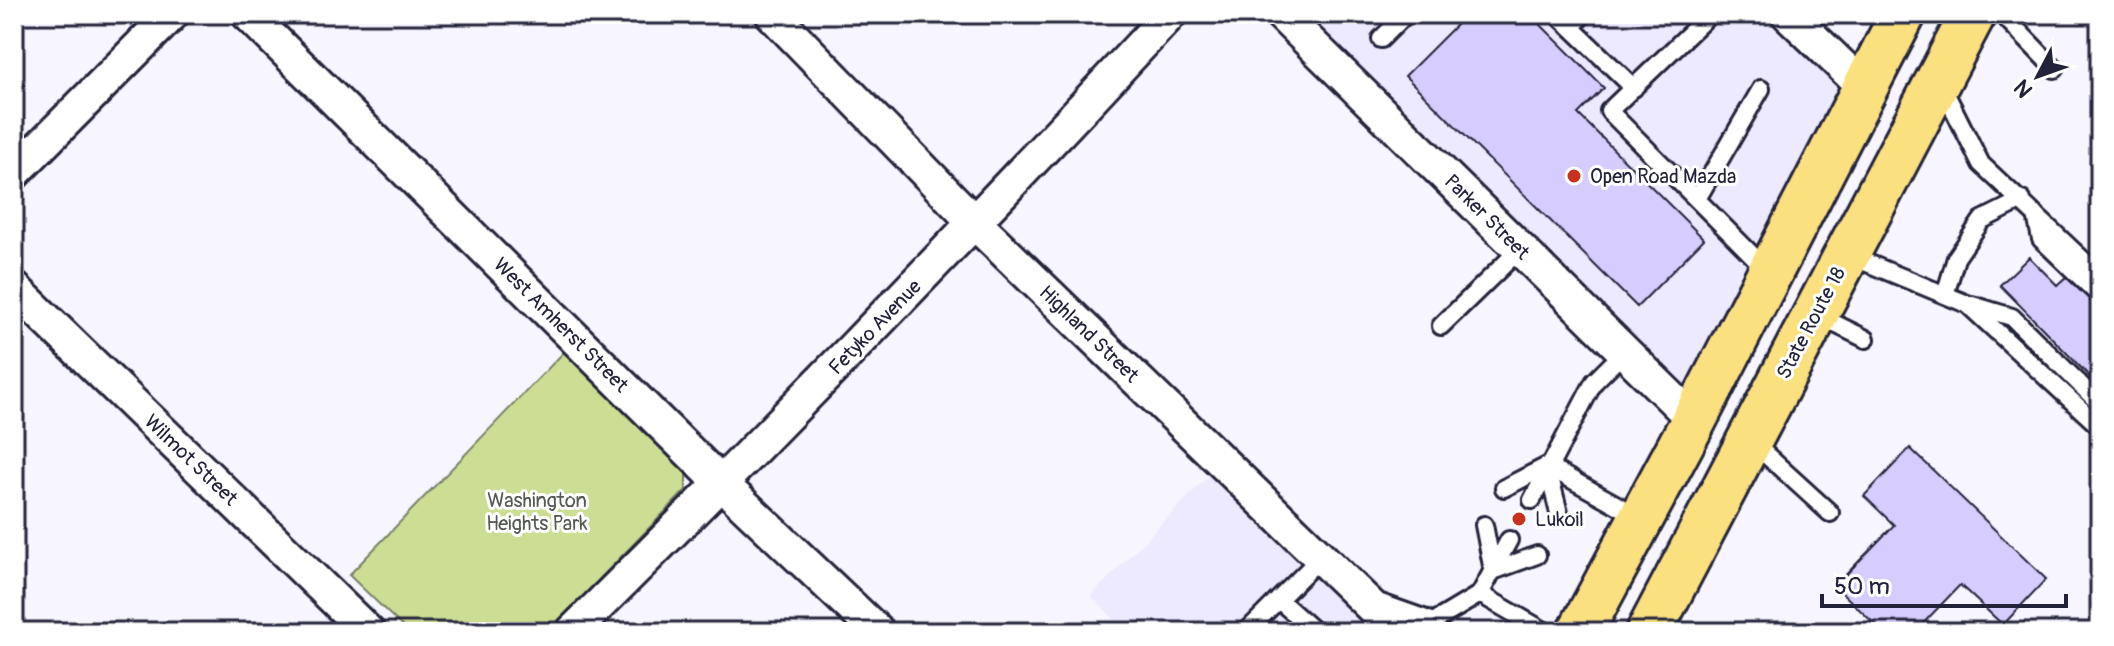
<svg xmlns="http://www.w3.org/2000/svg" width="2114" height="646" viewBox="0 0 2114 646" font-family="Pangolin,sans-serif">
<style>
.built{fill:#ede9ff}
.green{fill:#ccde93;stroke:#778067;stroke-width:2}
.building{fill:#d7ccfe;stroke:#22223b;stroke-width:2}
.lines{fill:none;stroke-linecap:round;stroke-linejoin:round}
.service-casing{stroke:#22223b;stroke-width:22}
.minor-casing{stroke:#22223b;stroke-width:38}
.trunk-casing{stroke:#22223b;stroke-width:50}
.service{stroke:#fff;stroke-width:16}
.minor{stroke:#fff;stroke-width:32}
.trunk{stroke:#fbe080;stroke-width:44}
.poi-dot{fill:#c8321e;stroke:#fff;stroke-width:3}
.labels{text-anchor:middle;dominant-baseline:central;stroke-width:6;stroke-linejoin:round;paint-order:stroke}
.poi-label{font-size:20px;fill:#22223b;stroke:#fff;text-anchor:start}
.street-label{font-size:20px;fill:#22223b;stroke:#fff}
.park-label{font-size:20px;fill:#555a55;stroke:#fff}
</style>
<rect width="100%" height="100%" fill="#f7f5ff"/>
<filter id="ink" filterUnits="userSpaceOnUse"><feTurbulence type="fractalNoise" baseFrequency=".0125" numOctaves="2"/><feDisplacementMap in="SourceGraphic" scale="16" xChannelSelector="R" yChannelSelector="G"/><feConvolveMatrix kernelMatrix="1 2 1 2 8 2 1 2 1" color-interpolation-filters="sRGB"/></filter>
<g filter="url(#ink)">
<path class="built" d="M 1281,14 L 1788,14 L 1866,89 L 1694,420 Z
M 1222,462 L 1397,632 L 1127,632 L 1091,596 Z"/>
<path class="green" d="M 564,352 L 686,469 L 686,490 L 548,632 L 408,632 L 349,575 Z"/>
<path class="building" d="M 1467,14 L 1530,14 L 1604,88 L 1578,114 L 1704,239 L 1637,307 L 1405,76 Z
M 2029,257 L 2057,285 L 2067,276 L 2100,309 L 2099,386 L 2000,285 Z
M 1910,448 L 2046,579 L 2003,625 L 1960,585 L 1915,632 L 1883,632 L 1835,586 L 1894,525 L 1864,496 Z"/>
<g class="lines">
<defs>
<path id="service" d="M 1557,14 L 1634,88
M 1710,14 L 1609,111 L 1769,272
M 2002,14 L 2055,69
M 1571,27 L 1584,14
M 1381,39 L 1406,14
M 1942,86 L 1981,164 L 2100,276
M 1697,199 L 1761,89
M 2036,215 L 2041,239 L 2100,296
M 1848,255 L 1967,304 L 2100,427
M 1945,295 L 1956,258 L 1982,220 L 2022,200
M 1972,305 L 2012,317 L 2100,404
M 1817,315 L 1866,339
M 1441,326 L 1520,249
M 1750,440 L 1830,513
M 1547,466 L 1639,517
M 1547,466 L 1559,513
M 1504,488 L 1547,466
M 1532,500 L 1594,382 L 1624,352
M 1484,525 L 1493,571
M 1509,540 L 1480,594 L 1546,632
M 1493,571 L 1537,555
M 1279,600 L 1315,632
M 1425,627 L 1480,594
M 1246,632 L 1320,558"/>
<path id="minor" d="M 248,14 L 722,484 L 878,632
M 772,14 L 975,223 L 1374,609 L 1425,627
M 1281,14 L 1694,420
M 1788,14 L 1866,89
M 14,173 L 172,14
M 14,288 L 368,632
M 572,632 C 776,430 975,224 1170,14"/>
<path id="trunk" d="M 1580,632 L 1694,420 L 1903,14
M 1649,632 L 1973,14"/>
</defs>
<use href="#service" class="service-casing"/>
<use href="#minor" class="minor-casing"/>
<use href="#trunk" class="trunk-casing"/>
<use href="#service" class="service"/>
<use href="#minor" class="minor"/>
<use href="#trunk" class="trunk"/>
</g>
</g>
<g class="poi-dot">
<circle cx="1574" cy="176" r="8"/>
<circle cx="1519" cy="519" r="8"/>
</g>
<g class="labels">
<g class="poi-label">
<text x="1590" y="176">Open Road Mazda</text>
<text x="1535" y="519">Lukoil</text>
</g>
<g class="street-label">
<text transform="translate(1487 217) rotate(45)">Parker Street</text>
<text transform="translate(1811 323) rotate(-62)">State Route 18</text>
<text transform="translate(561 325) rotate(45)">West Amherst Street</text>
<text transform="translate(875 327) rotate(-46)">Fetyko Avenue</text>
<text transform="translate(1089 334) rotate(44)">Highland Street</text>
<text transform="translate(191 460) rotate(44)">Wilmot Street</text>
</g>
<g class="park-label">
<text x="537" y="500">Washington<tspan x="537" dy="23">Heights Park</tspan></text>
</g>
</g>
<rect width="2114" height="646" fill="none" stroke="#fff" stroke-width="48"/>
<rect x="24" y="24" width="2066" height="598" fill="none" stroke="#22223b" stroke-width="3" filter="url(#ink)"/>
<g transform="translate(2038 76) rotate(229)" stroke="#ffffff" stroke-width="6" paint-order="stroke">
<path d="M0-6L14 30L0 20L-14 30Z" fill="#22223b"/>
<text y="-12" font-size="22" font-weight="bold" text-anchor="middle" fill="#22223b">N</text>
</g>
<path d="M1822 594v12h244v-12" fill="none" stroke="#22223b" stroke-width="4"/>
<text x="1834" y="594" font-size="24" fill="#22223b" stroke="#ffffff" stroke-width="6" paint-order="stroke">50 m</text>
</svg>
